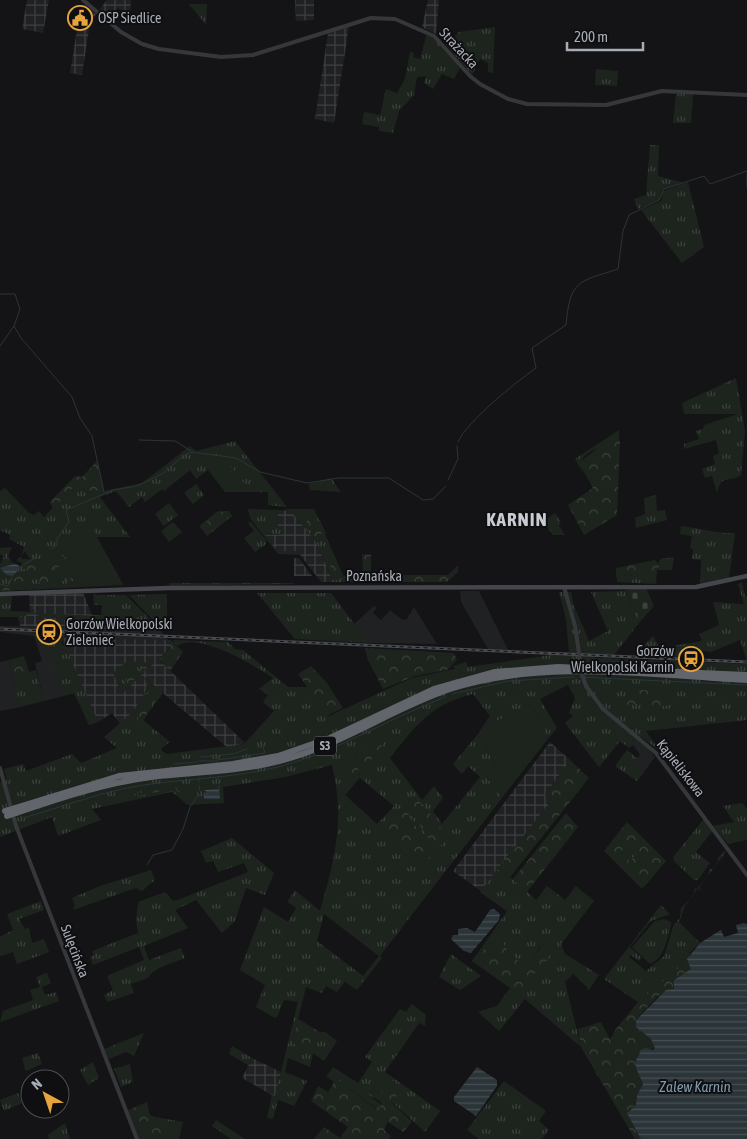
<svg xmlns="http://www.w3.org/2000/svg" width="747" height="1139" viewBox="0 0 747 1139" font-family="'Asap Condensed',sans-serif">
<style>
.built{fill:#202123}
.industrial{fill:url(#industrial-grid)}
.grass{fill:url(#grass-tufts);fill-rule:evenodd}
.forest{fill:url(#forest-crowns);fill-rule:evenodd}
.cemetery{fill:url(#cemetery-stones)}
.garden{fill:#1d241d}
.water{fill:url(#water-rules)}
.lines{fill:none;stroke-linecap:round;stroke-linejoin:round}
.stream{stroke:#2b3439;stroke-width:1}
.tertiary{stroke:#36373b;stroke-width:4}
.secondary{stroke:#44464b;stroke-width:4.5}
.motorway{stroke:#62656b;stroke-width:6}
.rail-casing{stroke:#494b50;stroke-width:3}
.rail{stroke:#0f0f11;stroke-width:1;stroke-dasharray:4;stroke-linecap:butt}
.tertiary-bridge{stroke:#36373b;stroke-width:4}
.motorway-bridge{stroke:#62656b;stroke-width:6}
.labels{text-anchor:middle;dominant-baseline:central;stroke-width:4;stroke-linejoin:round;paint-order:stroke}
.shield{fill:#0f0f11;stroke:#797d84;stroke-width:1}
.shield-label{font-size:12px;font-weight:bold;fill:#a7acb5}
.poi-label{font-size:14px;fill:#a7acb5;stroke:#0f0f11;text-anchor:start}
.street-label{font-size:14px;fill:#a7acb5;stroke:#0f0f11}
.water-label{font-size:15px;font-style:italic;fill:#809bae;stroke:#0f0f11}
.district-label{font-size:19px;font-weight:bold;letter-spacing:1px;fill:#c8cbd2;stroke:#0f0f11}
</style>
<defs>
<pattern id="industrial-grid" width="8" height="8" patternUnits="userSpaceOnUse" patternTransform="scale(1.25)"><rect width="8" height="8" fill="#202123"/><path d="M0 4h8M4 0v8" fill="none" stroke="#3e3f41"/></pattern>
<pattern id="grass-tufts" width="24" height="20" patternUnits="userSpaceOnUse" patternTransform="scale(1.25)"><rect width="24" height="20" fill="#1d241d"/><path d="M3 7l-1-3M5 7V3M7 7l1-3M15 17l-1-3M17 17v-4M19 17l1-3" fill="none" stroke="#3b413c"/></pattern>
<pattern id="forest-crowns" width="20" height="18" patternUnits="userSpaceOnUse" patternTransform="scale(1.25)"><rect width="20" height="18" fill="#1d241d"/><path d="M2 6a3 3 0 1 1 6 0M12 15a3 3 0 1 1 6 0" fill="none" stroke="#3b413c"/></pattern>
<pattern id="cemetery-stones" width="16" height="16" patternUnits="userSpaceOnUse" patternTransform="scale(1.25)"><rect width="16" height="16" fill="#1d241d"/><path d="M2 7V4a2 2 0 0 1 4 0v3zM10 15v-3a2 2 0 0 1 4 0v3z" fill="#3b413c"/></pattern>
<pattern id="water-rules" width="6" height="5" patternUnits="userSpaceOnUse" patternTransform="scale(1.25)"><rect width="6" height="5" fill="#2b3439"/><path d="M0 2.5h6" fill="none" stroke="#474f53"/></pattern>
</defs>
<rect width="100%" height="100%" fill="#141416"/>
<path class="built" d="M 479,591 L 508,650 L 488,649 L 461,602 L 460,591 Z
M 374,606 L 377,608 L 373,613 L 381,620 L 390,610 L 401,619 L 406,620 L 414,607 L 437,644 L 369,643 L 354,624 Z
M 0,626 L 142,629 L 142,631 L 161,631 L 169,641 L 100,640 L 34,636 L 0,632 Z
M 64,645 L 84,691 L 44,701 L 35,663 L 42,661 L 39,651 Z
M 9,660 L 20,707 L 0,711 L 0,662 Z
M 636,742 L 655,757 L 644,772 L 633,763 L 640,755 L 633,745 Z"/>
<path class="industrial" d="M 27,0 L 49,0 L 43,33 L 22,29 Z
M 107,0 L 131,0 L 130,18 L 118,8 L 109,19 L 99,10 Z
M 295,0 L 314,0 L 314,20 L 296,21 Z
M 428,0 L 439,0 L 436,34 L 422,27 Z
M 85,5 L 96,14 L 90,23 L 82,75 L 70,73 L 78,23 L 77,18 Z
M 349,27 L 334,123 L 315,119 L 328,33 Z
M 278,510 L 291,511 L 316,542 L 332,579 L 330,582 L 321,582 L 297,551 L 277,551 L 265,535 L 284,534 L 278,526 Z
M 294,558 L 299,558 L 312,576 L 294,576 Z
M 82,590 L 92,615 L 141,618 L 144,613 L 161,631 L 20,626 L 18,617 L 23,617 L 30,612 L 29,592 Z
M 61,638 L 100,640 L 100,639 L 171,640 L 170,647 L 159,659 L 160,661 L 245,743 L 228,748 L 145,678 L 148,687 L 133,712 L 120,724 L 112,713 L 98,722 Z
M 550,742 L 570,760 L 545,795 L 551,801 L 481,891 L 453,871 Z
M 252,1058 L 281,1072 L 275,1097 L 242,1078 Z"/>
<path class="grass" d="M 189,4 L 207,4 L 206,25 Z
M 495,27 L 493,73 L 488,72 L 488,63 L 480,59 L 472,75 L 446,45 L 459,32 Z
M 427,33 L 434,39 L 460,68 L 454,79 L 442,74 L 433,89 L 424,83 L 426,76 L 417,77 L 414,95 L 399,111 L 393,133 L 379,131 L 379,127 L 362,124 L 364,112 L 380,115 L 386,89 L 397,93 L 405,79 L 410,52 L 414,53 L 413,57 L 420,59 Z
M 596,69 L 618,71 L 617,86 L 595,85 Z
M 676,94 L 693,94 L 691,123 L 673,123 Z
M 650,145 L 659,145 L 658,176 L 684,183 L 662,190 L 660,200 L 638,209 L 634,199 L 646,195 Z
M 688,182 L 704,247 L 682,263 L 641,210 L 661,201 L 663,191 Z
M 736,378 L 745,431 L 741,475 C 729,484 722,472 717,493 L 712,476 L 705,478 L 702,469 L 715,464 L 713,456 L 719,453 L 716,440 L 684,449 L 684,444 L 699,439 L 696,431 L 703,429 L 704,425 L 738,414 L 684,414 L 682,403 Z
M 619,430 L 619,441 C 609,444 583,451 581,462 C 580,466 582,470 583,473 L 575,459 Z
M 235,441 L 287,507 L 268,505 L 268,492 L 251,492 L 245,485 L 217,481 L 208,470 L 196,479 L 190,470 L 164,491 L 162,489 L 145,502 L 142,497 L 129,507 L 116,491 L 100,497 L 130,537 L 97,537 L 123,585 L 0,591 L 0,564 L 4,556 L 0,554 L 0,548 L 12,547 L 8,557 L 13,563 L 21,566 L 22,563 L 17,561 L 19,557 L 22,557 L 21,559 L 30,559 L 25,551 L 21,556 L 24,547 L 9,539 L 10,535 L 0,530 L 0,491 L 5,488 L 29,513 L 34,515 L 39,511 L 44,517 L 76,484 L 104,491 L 142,483 L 190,446 L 196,451 Z
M 331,478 L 341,492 L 310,490 L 309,484 Z
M 196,484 L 204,495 L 193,504 L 184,493 Z
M 656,495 L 657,511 L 665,510 L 667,520 L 636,528 L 635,518 L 645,514 L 644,498 Z
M 169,503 L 178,515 L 164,526 L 155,514 Z
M 248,509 L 278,510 L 278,526 L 285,534 L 265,535 L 277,551 L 297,551 L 301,555 L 278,554 L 250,518 Z
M 288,509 L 314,509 L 346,582 L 330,582 L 332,578 L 316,542 L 291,511 L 284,510 Z
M 218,511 L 229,511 L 232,516 L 207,536 L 199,526 Z
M 555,513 L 561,523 L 559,526 L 565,535 L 553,535 L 543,522 Z
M 250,521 L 267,541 L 265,545 L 255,552 L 244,538 L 254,531 L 248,523 Z
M 173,522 L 182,532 L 169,542 L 161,531 Z
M 681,526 C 700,528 717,534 735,533 L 729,578 L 700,584 L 701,560 L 692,559 L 693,549 L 690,548 L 692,536 L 680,534 Z
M 674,557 L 672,570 L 657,570 L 656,584 L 617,582 L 617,577 L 657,570 L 660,559 Z
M 742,582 L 745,596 L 747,596 L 747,661 L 740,640 L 711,652 L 694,650 L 693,657 L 689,657 L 647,656 L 640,649 L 653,636 L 660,648 L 702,641 L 699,634 L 719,625 L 713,602 L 744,604 L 738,584 Z
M 169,583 L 293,583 L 295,584 L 170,586 Z
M 626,591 L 639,623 L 614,655 L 593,654 L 595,658 L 747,664 L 747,720 L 646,731 L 660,751 L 641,737 L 639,738 L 655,757 L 636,743 L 629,748 L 620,741 L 599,767 L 565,723 L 573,716 L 569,713 L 575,698 L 568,685 L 540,699 L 557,728 L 548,739 L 533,707 L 530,705 L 481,729 L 490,716 L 473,694 C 430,705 417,724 390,758 L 422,800 L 434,786 L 443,798 L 433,811 L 442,824 L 480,777 L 468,766 L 462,774 L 453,764 L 478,734 L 496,765 L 487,777 L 502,798 L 380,956 L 382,958 L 357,990 L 345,982 L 337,992 L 326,986 L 322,993 L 306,987 L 292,1043 L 316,1038 L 320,1032 L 325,1032 L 337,1041 L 324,1061 L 313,1053 L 310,1067 L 288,1058 L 285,1072 L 307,1081 L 294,1106 L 278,1100 L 273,1119 L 267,1118 L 272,1095 L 275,1096 L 298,1002 L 284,1000 L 277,1017 L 275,1018 L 256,1007 L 265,985 L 240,970 L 264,907 L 288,922 L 296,908 L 287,902 L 295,890 L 320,911 C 335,858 345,820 332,765 L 285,777 L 223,787 L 224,803 L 188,805 L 172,792 L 92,809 L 101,820 L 58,836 L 52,817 L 0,837 L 0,782 L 7,780 L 4,769 L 23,764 L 26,771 L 72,754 L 81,763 L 117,748 L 104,737 L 133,712 L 148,688 L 144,677 L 163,693 L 143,720 L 170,742 L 162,748 L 162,751 L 167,754 L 244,744 L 274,711 L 263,702 L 268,695 L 259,689 L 273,678 C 254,665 198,631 177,646 L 173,640 L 228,642 L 235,649 L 243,650 L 288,687 L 308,687 L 329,716 L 412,678 L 455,669 L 453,666 L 466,662 L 468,667 L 551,655 L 549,652 L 569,652 L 566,619 L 559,592 L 571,592 L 574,606 L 589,641 L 608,631 L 591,592 ZM 356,753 L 360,778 L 394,806 L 377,824 L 345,795 L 358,780 L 345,772 ZM 415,798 L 435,823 L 436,850 L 408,806 ZM 324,914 L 379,956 L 363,976 L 317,941 Z
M 12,593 L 11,611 L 30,612 L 29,614 L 23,617 L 0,617 L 0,594 Z
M 93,593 L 97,595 L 126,595 L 145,614 L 145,618 L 142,621 C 121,620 45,625 32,612 L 34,605 L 34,613 L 101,616 L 102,605 L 94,605 Z
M 257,593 L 331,593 L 369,643 L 295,639 Z
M 167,594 L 167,623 L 164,625 L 155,622 L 129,595 Z
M 34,636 L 61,638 L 62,645 L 65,646 L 98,722 L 89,725 L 74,693 L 64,695 L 49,649 L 39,651 Z
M 24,656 L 29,672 L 36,670 L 44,701 L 20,707 L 9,660 Z
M 127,661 L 154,663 L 122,694 L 113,673 Z
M 627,750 L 637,758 L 633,763 L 644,772 L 637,781 L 615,766 Z
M 742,803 L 747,809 L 747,840 L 728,844 L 713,826 L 734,822 L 723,806 Z
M 704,819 L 713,830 L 696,852 L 710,863 L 698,880 L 694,880 L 674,861 L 673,857 Z
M 232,838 L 274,873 L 265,895 L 246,888 L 235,921 L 222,933 L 196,900 L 175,910 L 188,928 L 144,946 L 149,960 L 181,948 L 185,958 C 173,963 154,967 148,978 L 131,984 L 134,993 L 107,1002 L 104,995 L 113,990 L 107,976 L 144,960 L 139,947 L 93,965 L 90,957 L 94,955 L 92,951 L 138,933 L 136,921 L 138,902 L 165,892 L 172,900 L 175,901 L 248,872 L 244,863 L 218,872 L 213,861 L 206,863 L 201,851 Z
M 628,843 L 638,853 L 630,861 L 621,852 Z
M 724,851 L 726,852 L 700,886 L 700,891 L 698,888 L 685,906 L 679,922 L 696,939 L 684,954 L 680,967 L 638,1002 L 604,979 L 661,905 L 670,914 L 651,921 L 630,947 L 642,958 L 639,961 L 631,955 L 629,957 L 646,971 L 664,956 L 674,924 L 680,918 L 681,908 L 693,896 L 695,888 L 697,889 L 708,875 L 710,868 L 712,870 L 719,860 L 717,859 Z
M 497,869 L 513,879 L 536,900 L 547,886 L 565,900 L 576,886 L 594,901 L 561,944 L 565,954 L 599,975 L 588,991 L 587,987 L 573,974 L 565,982 L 581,1047 L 525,999 L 499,1031 L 478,1012 L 497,1006 L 510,988 L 520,995 L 532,974 L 541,944 L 534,957 L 524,966 L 508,951 L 500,939 L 477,954 L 507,911 L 480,892 Z
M 151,870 L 155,880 L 142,891 L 136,888 L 73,910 L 75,905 L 72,898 L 100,886 Z
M 41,901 L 44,910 L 19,919 L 25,929 L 29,927 L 32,943 L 44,939 L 49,952 L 17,964 L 13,952 L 0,956 L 0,937 L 13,930 L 7,914 Z
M 664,919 L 671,922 L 671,925 C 667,938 665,958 650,964 L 632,947 L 655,921 Z
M 451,954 L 481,976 L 460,990 L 439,977 Z
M 47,973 L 51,983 L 42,987 L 45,995 L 56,992 L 59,1001 L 0,1022 L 3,1011 L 33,1000 L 30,990 L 40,987 L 36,977 Z
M 412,1004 L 426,1015 L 425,1026 L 419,1023 L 385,1072 L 440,1111 L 425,1132 L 392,1102 L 402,1088 L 392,1081 L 383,1092 L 366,1091 L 367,1094 L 382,1105 L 377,1109 L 329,1073 L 333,1067 L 358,1083 L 372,1062 L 365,1057 L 400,1009 L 406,1012 Z
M 144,1033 L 134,1056 L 126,1052 L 109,1059 L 104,1049 Z
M 232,1046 L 252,1058 L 248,1065 L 229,1054 Z
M 38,1053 L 42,1064 L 26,1071 L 22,1058 Z
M 93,1062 L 99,1078 L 88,1085 L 80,1070 Z
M 130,1064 L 133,1082 L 121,1087 L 114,1069 Z
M 504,1081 L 546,1111 L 539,1121 L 549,1130 L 542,1139 L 479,1139 L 467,1130 Z
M 18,1093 L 22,1103 L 4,1111 L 0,1100 Z
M 155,1117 L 183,1122 L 179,1139 L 167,1139 L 161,1131 Z
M 216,1120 L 245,1139 L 231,1139 L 212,1126 Z
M 65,1123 L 70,1139 L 49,1139 L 48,1135 Z"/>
<path class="forest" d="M 615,440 L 620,441 L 617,515 L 584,535 L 568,505 L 593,488 L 580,465 L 581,461 L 602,445 Z
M 97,461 L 104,491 L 85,490 L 76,484 L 53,509 L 50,502 L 75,476 L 82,477 Z
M 218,512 L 227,512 L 231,515 L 218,525 L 203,525 Z
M 308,518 L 313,525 L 320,520 L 326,534 L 322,533 L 316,538 L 306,523 Z
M 332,553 L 343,575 L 338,578 L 343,579 L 343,581 L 335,580 L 334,572 L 326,560 L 332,556 Z
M 362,554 L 371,555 L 371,575 L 448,575 L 458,566 L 458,572 L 447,582 L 346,582 L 344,576 L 363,575 Z
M 64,556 L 79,581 L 79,586 L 59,587 L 66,584 L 73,576 L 61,566 L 55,568 L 54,578 L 57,579 L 59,573 L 67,579 L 66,581 L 62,581 L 58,587 L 53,583 L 51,588 L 40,588 L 38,585 L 41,585 L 36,579 L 30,577 L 23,567 L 24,564 L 31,561 L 34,565 L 37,562 L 51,562 L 51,559 Z
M 655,560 L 659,565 L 658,570 L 616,577 L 616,568 Z
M 22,575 L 28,578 L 20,584 L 19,588 L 25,583 L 30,589 L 0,591 L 0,586 L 8,588 L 13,579 Z
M 44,615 L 105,617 L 99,620 L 48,618 Z
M 171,640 L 183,652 L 170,671 L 159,659 L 169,649 Z
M 365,648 L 454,653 L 457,660 L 447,670 L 415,676 L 383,689 L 368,660 Z
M 23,660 L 27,670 L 16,677 L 12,664 Z
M 146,664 L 149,666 L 125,688 L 124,685 L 130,672 L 140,670 Z
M 311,666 L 327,683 L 343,708 L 328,715 L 298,674 Z
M 152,688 L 156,691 L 155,702 L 143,719 L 147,727 L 142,730 L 137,724 L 139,715 L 132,714 L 143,696 Z
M 635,690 L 661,690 L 662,696 L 670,705 L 644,709 L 640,703 L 626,705 L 625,703 Z
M 389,734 L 374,757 L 365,765 L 356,754 L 360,778 L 358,780 L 345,772 L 352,760 L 348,757 Z
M 570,760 L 589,778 L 510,877 L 497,869 L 551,801 L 545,795 Z
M 168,788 L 172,789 L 97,804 L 94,801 Z
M 415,798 L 425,807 L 448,838 L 436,851 L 408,806 Z
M 405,809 L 433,854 L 422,865 L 412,860 L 383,832 Z
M 566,813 L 578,827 L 526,893 L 513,879 Z
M 627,822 L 666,861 L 644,887 L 641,888 L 604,851 ZM 628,844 L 638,853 L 630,861 L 621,852 Z
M 500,939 L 508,951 L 524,966 L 534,957 L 544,942 L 552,953 C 544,961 547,971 533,974 L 533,984 L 520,995 L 472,961 L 477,954 Z
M 696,939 L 700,943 C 686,955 689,953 691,969 L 674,980 L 675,989 L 658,996 L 636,1019 L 636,1027 L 651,1039 L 655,1048 L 641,1052 C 634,1073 635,1063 643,1084 L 637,1095 L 636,1105 L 628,1111 L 641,1139 L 635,1139 L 581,1047 L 578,1029 L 601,1022 L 610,1039 L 616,1029 L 638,1002 L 680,967 L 684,954 Z
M 298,1019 L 320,1032 L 316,1038 L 313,1051 L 292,1043 Z
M 329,1073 L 376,1109 L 382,1105 L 380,1101 L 367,1094 L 366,1091 L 383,1092 L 392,1080 L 402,1088 L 392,1103 L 412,1122 L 403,1132 L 388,1122 L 384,1130 L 391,1136 L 389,1139 L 314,1139 L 324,1127 L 340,1138 L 348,1127 L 311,1101 L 318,1086 L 328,1092 L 334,1082 L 326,1076 Z
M 147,1102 L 150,1115 L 155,1117 L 161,1131 L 167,1139 L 139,1139 L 128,1110 Z"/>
<path class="cemetery" d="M 646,588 L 654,606 L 639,623 L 626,590 Z"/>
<path class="garden" d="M 196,454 L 223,456 L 251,492 L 225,492 Z
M 91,527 L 123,584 L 81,585 L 58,543 Z
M 529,705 L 533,707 L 548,739 L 502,798 L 487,777 L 496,765 L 478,734 L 481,729 Z"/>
<path class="water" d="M 14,564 L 18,565 L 20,568 L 13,576 L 7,575 L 0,568 Z
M 219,789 L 220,799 L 204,799 L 204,794 L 207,792 L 204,790 Z
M 494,909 L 500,914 L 499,920 L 471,953 L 464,951 L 451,939 L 453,935 L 458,935 L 458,929 L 467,928 L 475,932 L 490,910 Z
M 744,923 L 747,924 L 747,1139 L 641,1139 L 627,1113 L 636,1105 L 637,1095 L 643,1084 C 637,1068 629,1064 645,1048 L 653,1050 L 655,1048 L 651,1039 L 636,1027 L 636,1020 L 666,990 L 674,989 L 674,980 L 691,969 L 687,959 L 700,943 L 721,930 L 724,937 L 738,933 L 736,925 Z
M 477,1067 L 497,1080 L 497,1086 L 476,1116 L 454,1101 L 454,1097 Z"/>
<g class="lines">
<path class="stream" d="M 747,174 L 747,187
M 0,294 L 15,294 L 20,309 L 14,326 L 0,346
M 14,326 L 21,338 L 72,397 L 80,418 L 92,436 L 104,492
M 139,440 L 175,441 L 191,451
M 458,442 C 468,420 515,383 536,368 L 532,348 L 566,325 C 570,280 578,282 618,269 L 623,231 L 629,215 L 659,200 L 664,189 L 704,176 L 710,184 L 747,171
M 448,480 L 458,459 L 457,446
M 51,549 L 57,545 L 57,539 L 69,522 L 66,510 L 113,490 L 137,486 L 162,474 L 181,458 L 191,452 L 236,458 L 260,472 L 307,483 L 339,478 L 389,478 L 423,500 L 433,499 L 446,486
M 23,565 L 35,558
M 0,584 L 8,586 L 12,577
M 579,677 L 747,685
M 452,694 L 508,681 L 574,677
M 200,757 L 233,754 L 247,749
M 217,760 L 265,753 L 263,747 L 257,747
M 198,761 L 217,761
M 174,764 L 197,762
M 218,776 L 219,781
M 199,778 L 199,782
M 199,786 L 200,791
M 176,787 L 177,791 L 180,792
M 219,789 L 219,785
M 23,818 C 59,808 95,794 132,787 C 182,778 233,779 282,766 C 340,750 391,717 446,697
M 147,865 L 153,855 L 172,850 L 183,829 L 190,807 L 199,794"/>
<path class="tertiary" d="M 83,0 L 121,32 L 142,44 L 159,49 L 221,57 L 253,55 L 371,18 L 395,19 L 434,36 L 470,76 L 480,84 L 508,99 L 527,104 L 606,105 L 662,91 L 747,95
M 564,587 L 575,626 L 578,646
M 586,686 L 603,709 L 656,753 L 747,875
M 0,768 L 16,826 L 137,1139"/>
<path class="secondary" d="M 0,594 L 168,588 L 696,587 L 747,576"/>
<path class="motorway" d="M 15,808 L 119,776 L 233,764 L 278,756 L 330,738 L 434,689 L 495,672 L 558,667 L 747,675
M 16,813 C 60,798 105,783 151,777 C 194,772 237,772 279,761 C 340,746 391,709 450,689 C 541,659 652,675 747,680"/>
<defs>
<path id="rail" d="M 0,629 L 747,662"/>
</defs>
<use href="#rail" class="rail-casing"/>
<use href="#rail" class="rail"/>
<path class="tertiary-bridge" d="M 578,646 L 581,671 L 586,686"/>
<path class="motorway-bridge" d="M 5,811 L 15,808
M 7,816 L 16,813"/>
</g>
<defs>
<symbol id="civic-ring" viewBox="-11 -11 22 22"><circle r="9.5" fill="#0f0f11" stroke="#e6a43d" stroke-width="1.5"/><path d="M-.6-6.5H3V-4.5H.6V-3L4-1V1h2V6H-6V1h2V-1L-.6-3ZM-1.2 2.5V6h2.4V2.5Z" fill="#e6a43d"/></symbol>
<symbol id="station-ring" viewBox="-11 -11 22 22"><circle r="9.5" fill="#0f0f11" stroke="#e6a43d" stroke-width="1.5"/><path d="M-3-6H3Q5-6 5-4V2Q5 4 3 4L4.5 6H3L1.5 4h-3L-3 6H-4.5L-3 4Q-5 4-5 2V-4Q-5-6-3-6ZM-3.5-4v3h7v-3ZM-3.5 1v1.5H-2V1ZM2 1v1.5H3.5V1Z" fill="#e6a43d"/></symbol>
</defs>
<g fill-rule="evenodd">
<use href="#civic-ring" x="66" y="4" width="28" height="28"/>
<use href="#station-ring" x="35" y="618" width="28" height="28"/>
<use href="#station-ring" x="677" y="645" width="28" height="28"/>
</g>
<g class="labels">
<rect class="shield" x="314" y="736.5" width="22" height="19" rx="4"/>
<g class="shield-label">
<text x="325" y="746">S3</text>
</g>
<g class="poi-label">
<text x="98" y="18">OSP Siedlice</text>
<text x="66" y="624">Gorzów Wielkopolski<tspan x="66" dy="16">Zieleniec</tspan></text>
<text x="674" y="651" text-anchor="end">Gorzów<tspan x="674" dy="16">Wielkopolski Karnin</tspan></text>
</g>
<g class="street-label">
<text transform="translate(459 48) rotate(47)">Strażacka</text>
<text x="374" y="576">Poznańska</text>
<text transform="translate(681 768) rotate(52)">Kąpieliskowa</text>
<text transform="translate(75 951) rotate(69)">Sulęcińska</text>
</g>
<g class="water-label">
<text x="695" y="1086">Zalew Karnin</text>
</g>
<g class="district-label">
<text x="517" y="519">KARNIN</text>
</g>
</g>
<g transform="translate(45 1094) rotate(320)"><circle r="24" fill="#0f0f11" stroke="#4c4e53"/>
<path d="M0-4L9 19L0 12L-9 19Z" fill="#e6a43d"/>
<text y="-8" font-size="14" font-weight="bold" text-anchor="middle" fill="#a7acb5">N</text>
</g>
<path d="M567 42v8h76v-8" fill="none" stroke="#a7acb5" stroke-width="2.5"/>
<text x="574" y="42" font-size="15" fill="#a7acb5" stroke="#0f0f11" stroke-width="4" paint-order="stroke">200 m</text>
</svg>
